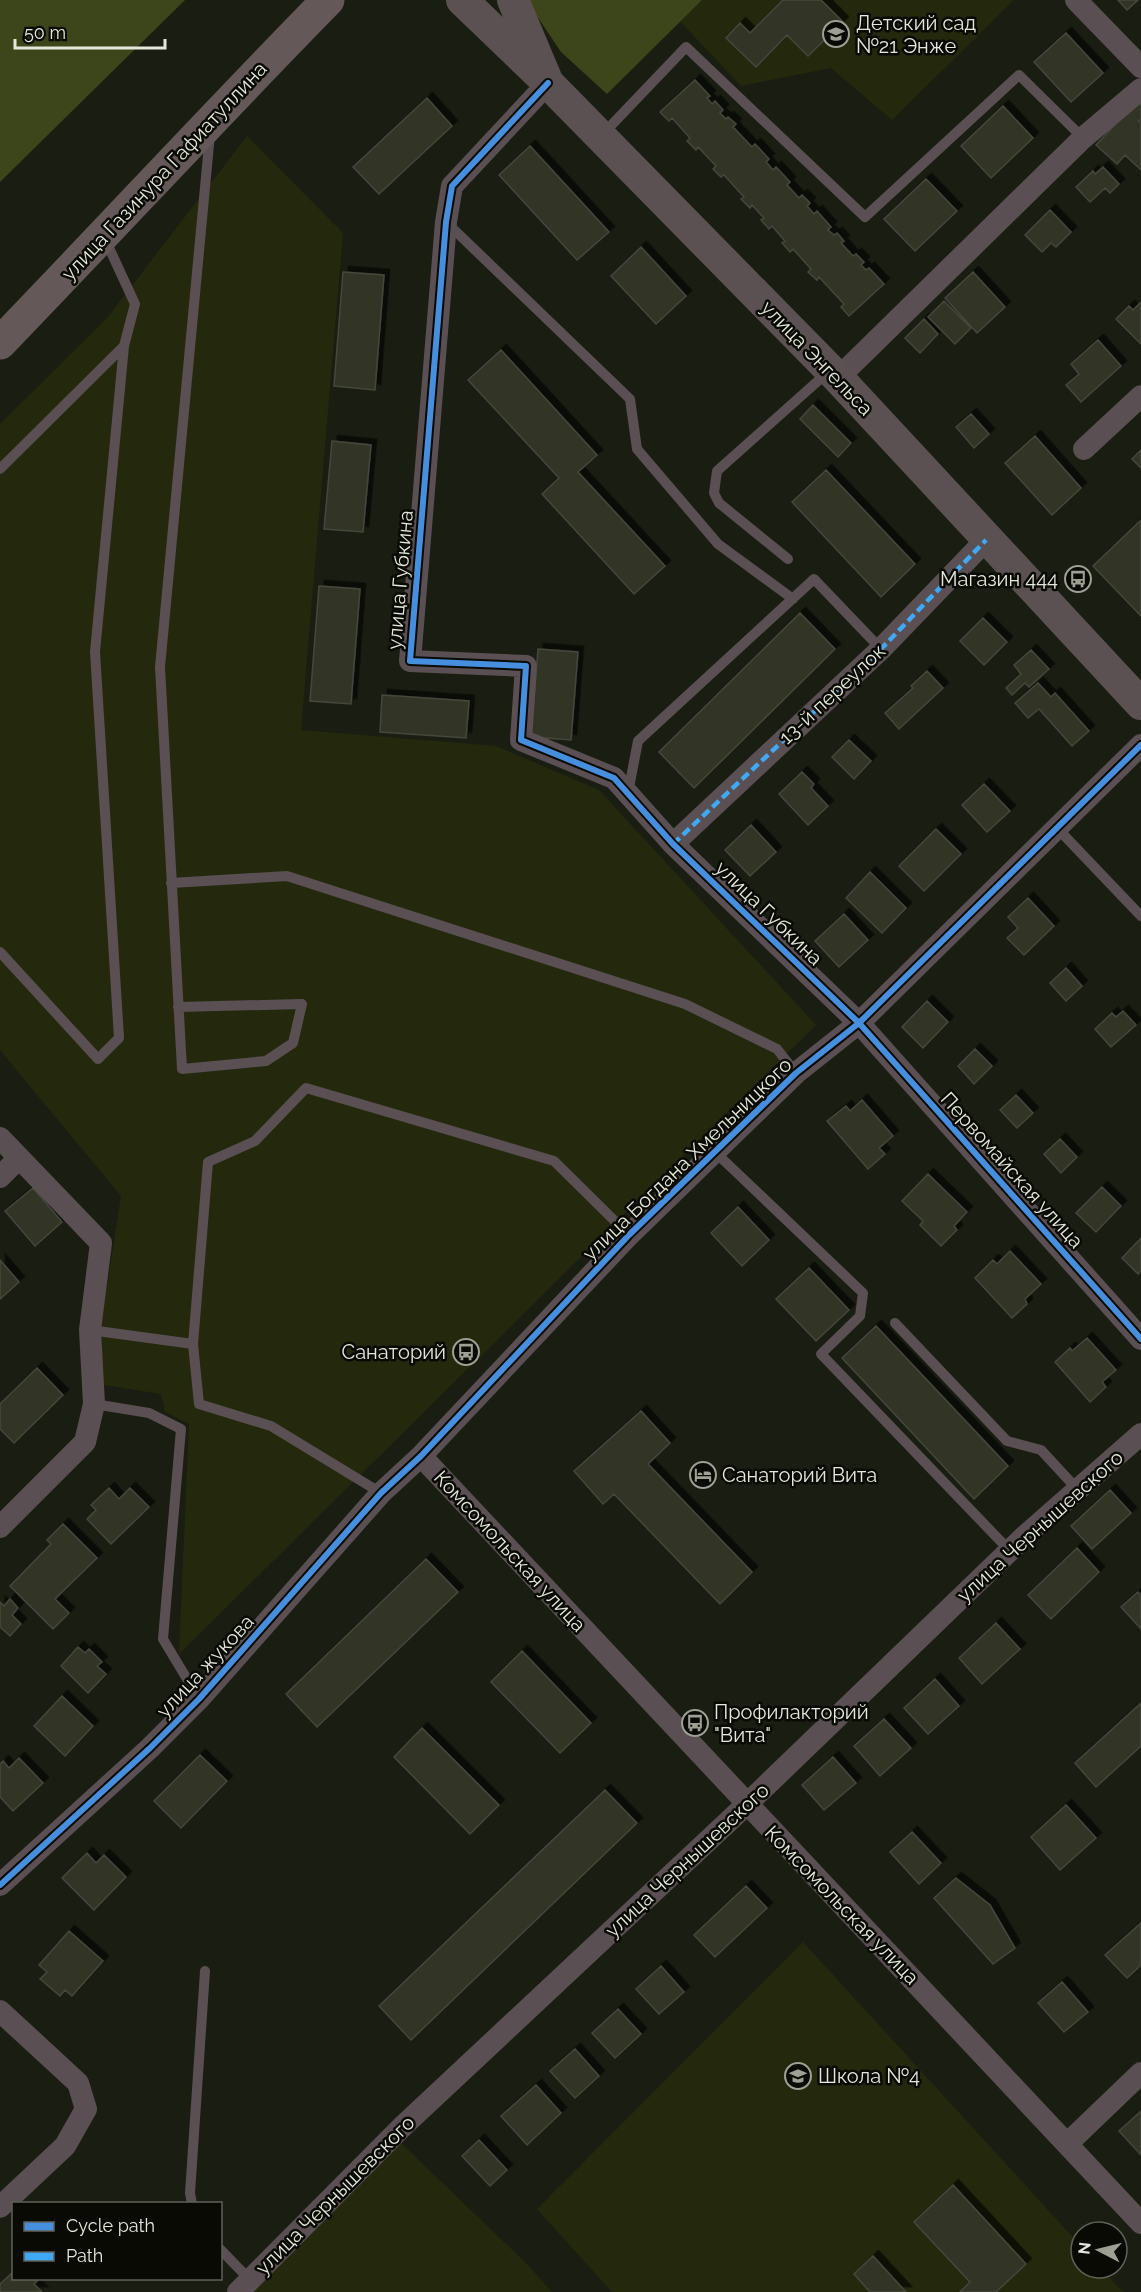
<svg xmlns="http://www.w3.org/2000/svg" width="1141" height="2292" viewBox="0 0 1141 2292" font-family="Raleway,sans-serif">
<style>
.built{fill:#24290e}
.green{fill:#3d461b}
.building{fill:#323526;stroke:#45473c;stroke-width:1.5;filter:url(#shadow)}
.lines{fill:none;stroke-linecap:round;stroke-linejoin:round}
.lane{stroke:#5a4f52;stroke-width:10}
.street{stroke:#5a4f52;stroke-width:22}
.secondary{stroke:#5b5152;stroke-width:32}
.primary{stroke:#655859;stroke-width:33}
.quiet{stroke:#3fa9f5;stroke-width:4.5;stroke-dasharray:9 4.5;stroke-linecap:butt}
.cycleway-casing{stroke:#080a03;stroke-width:10}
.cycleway{stroke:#468fdf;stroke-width:6}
.labels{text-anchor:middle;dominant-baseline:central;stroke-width:5;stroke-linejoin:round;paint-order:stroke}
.poi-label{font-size:20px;fill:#e4e7d9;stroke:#080a03;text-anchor:start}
.street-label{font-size:20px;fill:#e4e7d9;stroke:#080a03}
</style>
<defs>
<filter id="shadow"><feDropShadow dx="5.5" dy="-5.5" stdDeviation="0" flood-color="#0009"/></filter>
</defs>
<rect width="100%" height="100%" fill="#1a1d11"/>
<path class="built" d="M 660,0 L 1014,0 L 892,120 L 831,68 L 741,86 Z
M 247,136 L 343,233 L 301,730 L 496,746 L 599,790 L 816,1025 L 179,1654 L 189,1424 L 165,1412 L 161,1394 L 92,1383 L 121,1196 L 0,1050 L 0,424 L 107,318 Z
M 803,1942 L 1081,2246 L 1081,2268 L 1101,2268 L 1123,2292 L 612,2292 L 537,2209 Z
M 401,2143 L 527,2264 L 552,2292 L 234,2292 Z"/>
<path class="green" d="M 0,0 L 185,0 L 0,182 Z
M 526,0 L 702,0 L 607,94 L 561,52 Z"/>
<path class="building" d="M 783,0 L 821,0 L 843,22 L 808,56 L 787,35 L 756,67 L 726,38 L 740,23 L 750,33 Z
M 1118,0 L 1138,0 L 1127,10 Z
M 1066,33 L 1103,73 L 1071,102 L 1034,62 Z
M 695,80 L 710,96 L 707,98 L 712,104 L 715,101 L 723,110 L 720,113 L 726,119 L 728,117 L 736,124 L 733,127 L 752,147 L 755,144 L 769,159 L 766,162 L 773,170 L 776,167 L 790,182 L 787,185 L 799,198 L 802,195 L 810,203 L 807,206 L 814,214 L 817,211 L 831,227 L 828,230 L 834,235 L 837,233 L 844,241 L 841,243 L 853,256 L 856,254 L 864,262 L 861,265 L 866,270 L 869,268 L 884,284 L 849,316 L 841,307 L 844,304 L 819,277 L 817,280 L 808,272 L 811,269 L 793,249 L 790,252 L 782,243 L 785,241 L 772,226 L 769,229 L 761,220 L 764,218 L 752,205 L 750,208 L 741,199 L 744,197 L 724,175 L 721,177 L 713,169 L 716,166 L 698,147 L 696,150 L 687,141 L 690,138 L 672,118 L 669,121 L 660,112 Z
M 427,98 L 452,126 L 379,194 L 353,167 Z
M 1138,100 L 1141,103 L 1141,119 L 1139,121 L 1141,123 L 1141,170 L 1125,155 L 1117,164 L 1096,145 Z
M 1003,106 L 1033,138 L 991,178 L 961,146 Z
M 530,146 L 609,232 L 577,260 L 499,175 Z
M 1103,167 L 1119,184 L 1110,193 L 1105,188 L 1090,202 L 1076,187 L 1093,171 L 1095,174 Z
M 926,179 L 957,211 L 915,251 L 884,219 Z
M 1050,210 L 1071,232 L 1056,247 L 1051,243 L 1042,252 L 1025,235 Z
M 641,247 L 686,296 L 656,324 L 611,276 Z
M 343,272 L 384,275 L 375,390 L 334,386 Z
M 973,272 L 1005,307 L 977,333 L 945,298 Z
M 944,301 L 971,328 L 955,344 L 928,317 Z
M 1141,302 L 1141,344 L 1116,319 L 1129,306 L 1133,310 Z
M 924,319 L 938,334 L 920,353 L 905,338 Z
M 1098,340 L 1121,366 L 1081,402 L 1066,385 L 1079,374 L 1071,364 Z
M 501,350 L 597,455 L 578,472 L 665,566 L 634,594 L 542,494 L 559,478 L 468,380 Z
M 813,405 L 851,443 L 838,457 L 800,419 Z
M 971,414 L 989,434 L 974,448 L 956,427 Z
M 1035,436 L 1081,488 L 1052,515 L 1005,463 Z
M 332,441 L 371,445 L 363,532 L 324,529 Z
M 1141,450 L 1141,468 L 1132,459 Z
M 826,470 L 915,564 L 881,597 L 792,502 Z
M 1140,521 L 1141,522 L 1141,616 L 1093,566 Z
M 319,586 L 360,589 L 351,704 L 310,701 Z
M 800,613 L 835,649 L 694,788 L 659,752 Z
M 983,618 L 1007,642 L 984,665 L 960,641 Z
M 538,649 L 578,652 L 571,740 L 531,737 Z
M 1031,650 L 1049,669 L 1029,687 L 1025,683 L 1012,695 L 1006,688 L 1021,674 L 1014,665 Z
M 927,671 L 943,688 L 899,729 L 885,713 L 913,688 L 911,686 Z
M 1038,683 L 1051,697 L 1055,693 L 1089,731 L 1072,746 L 1039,709 L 1028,718 L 1015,703 Z
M 382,695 L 469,701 L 466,738 L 380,732 Z
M 849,740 L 871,761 L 854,779 L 832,757 Z
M 802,772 L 814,784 L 811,788 L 828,806 L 808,825 L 779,794 Z
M 984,784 L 1010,811 L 987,832 L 962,805 Z
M 751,825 L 776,852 L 750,876 L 725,850 Z
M 936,829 L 961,854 L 924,891 L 899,866 Z
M 870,872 L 906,908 L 882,933 L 846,898 Z
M 1028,898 L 1054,926 L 1024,955 L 1007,938 L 1018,928 L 1008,917 Z
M 844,914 L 868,940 L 839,967 L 815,941 Z
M 1066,968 L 1082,986 L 1066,1001 L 1050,983 Z
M 927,1001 L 948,1022 L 923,1048 L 902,1027 Z
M 1123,1011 L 1136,1025 L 1111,1047 L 1095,1029 L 1112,1013 L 1116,1017 Z
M 975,1049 L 992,1066 L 974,1084 L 958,1066 Z
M 1016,1095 L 1033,1113 L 1017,1128 L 1000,1110 Z
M 862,1100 L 893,1136 L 879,1148 L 885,1154 L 868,1169 L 827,1121 L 846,1106 L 850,1111 Z
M 1060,1139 L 1077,1157 L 1061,1173 L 1044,1154 Z
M 928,1174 L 967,1212 L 954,1226 L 957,1230 L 941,1246 L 920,1225 L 923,1221 L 902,1201 Z
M 1102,1187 L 1121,1206 L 1096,1232 L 1076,1213 Z
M 33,1188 L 62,1222 L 35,1246 L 5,1211 Z
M 738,1207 L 769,1240 L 742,1266 L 711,1233 Z
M 1141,1238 L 1141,1271 L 1138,1274 L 1122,1258 Z
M 1010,1251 L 1041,1284 L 1025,1299 L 1027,1304 L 1012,1318 L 975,1278 L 993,1260 L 997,1264 Z
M 0,1260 L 19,1282 L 0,1299 Z
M 809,1268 L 849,1310 L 816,1341 L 776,1299 Z
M 876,1326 L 1008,1466 L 974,1499 L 842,1358 Z
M 1087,1338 L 1116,1370 L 1102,1382 L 1106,1387 L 1090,1402 L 1055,1362 L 1070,1348 L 1072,1351 Z
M 37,1368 L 63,1395 L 14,1443 L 0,1429 L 0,1404 Z
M 641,1411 L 670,1443 L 648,1464 L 752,1572 L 720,1604 L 614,1494 L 603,1504 L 574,1471 Z
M 109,1488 L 119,1499 L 130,1488 L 149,1507 L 111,1544 L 87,1519 L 96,1510 L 91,1505 Z
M 1110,1490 L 1131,1513 L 1092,1549 L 1071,1526 Z
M 63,1524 L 97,1558 L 55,1599 L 69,1613 L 53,1629 L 10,1586 L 51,1544 L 47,1540 Z
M 1077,1548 L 1099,1572 L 1051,1619 L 1028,1595 Z
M 426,1559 L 458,1592 L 317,1727 L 286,1694 Z
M 1138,1592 L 1141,1595 L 1141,1629 L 1121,1607 Z
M 10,1599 L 18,1608 L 12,1615 L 21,1624 L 10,1636 L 0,1627 L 0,1602 L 4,1606 Z
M 996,1623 L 1020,1649 L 982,1684 L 959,1658 Z
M 78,1647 L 85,1653 L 89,1649 L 102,1662 L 97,1666 L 106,1674 L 88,1693 L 61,1666 Z
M 522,1651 L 591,1723 L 560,1753 L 491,1682 Z
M 935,1679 L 959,1706 L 928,1734 L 904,1708 Z
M 62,1696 L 93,1726 L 65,1756 L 34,1726 Z
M 1141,1703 L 1141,1746 L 1096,1787 L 1075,1763 Z
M 884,1719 L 911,1748 L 880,1776 L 854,1746 Z
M 422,1728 L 499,1805 L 470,1834 L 394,1757 Z
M 200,1755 L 227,1781 L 181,1828 L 154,1801 Z
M 833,1757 L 856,1783 L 824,1810 L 802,1785 Z
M 19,1758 L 43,1783 L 13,1811 L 0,1797 L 0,1764 L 3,1761 L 9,1768 Z
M 605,1790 L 637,1823 L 411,2040 L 379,2006 Z
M 1066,1805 L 1096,1838 L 1060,1870 L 1031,1837 Z
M 912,1832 L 941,1863 L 919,1884 L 890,1852 Z
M 87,1853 L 96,1863 L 104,1855 L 126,1877 L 94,1910 L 62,1878 Z
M 956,1878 L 990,1905 L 1015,1948 L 993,1964 L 934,1898 Z
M 746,1886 L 767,1908 L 715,1957 L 694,1935 Z
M 1141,1923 L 1141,1965 L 1127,1978 L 1105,1955 Z
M 69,1931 L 103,1961 L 72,1996 L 65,1990 L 60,1996 L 40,1979 L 47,1972 L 39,1965 Z
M 661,1966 L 684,1992 L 659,2014 L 636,1989 Z
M 1062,1982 L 1088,2012 L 1064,2032 L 1038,2003 Z
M 618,2009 L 641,2034 L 615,2058 L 592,2033 Z
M 575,2049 L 599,2076 L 575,2098 L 550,2071 Z
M 536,2085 L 561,2113 L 527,2145 L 501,2116 Z
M 1141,2111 L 1141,2155 L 1119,2131 Z
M 479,2140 L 507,2170 L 490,2186 L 462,2156 Z
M 953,2185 L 1026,2264 L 996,2292 L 960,2292 L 970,2282 L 914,2222 Z
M 873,2256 L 906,2292 L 870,2292 L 854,2274 Z
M 14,2271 L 14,2278 L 40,2278 L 34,2284 L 42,2292 L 0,2292 L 0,2284 Z"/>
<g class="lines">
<path class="lane" d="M 602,135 L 686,47 L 865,217 L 1019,75 L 1083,138
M 446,222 L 630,399 L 637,449 L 718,544 L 793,599
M 0,469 L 124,346
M 788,559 L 719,503 L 714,493 L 717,471 L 828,372
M 628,793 L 638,741 L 814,579 L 881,649
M 1058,829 L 1141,916
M 171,883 L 287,876 L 685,1004 L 777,1049 L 796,1073
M 0,952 L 98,1059 L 119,1038 L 95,652 L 124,346 L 135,304 L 105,239
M 178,1007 L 302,1004 L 293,1043 L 266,1061 L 182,1069 L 160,667 L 210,134
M 715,1152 L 863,1293 L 860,1316 L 821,1354 L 1010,1551
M 895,1323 L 1007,1441 L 1041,1450 L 1078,1490
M 90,1330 L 193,1344 L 208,1162 L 255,1141 L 306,1088 L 554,1161 L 629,1235
M 193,1344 L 199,1404 L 271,1426 L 381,1493
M 94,1404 L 149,1413 L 181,1429 L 163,1639 L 199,1699
M 192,2204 L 190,2193 L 205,1971
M 220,2249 L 250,2280"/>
<path class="street" d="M 1076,0 L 1141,67
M 548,83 L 452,186 L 446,222 L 410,661 L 526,666 L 521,740 L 614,778 L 673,844 L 859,1023 L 1141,1339
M 838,378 L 1083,138 L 1141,89
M 1084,449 L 1141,396
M 673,844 L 881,649 L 986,540
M 0,1138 L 101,1243 L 90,1330 L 94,1404 L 85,1442 L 0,1527
M 0,1177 L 19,1158
M 421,1456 L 1141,2223
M 0,1885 L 150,1748 L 199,1699 L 381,1493 L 421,1456 L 629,1235 L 796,1073 L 859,1023 L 1141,745
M 0,2011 L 78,2083 L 86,2109 L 65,2146 L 0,2207
M 1068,2143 L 1141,2073
M 238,2292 L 403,2126 L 746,1805 L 1025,1536 L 1141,1434"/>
<path class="secondary" d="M 462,0 L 539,74
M 513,0 L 548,83 L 838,378 L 1141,704"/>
<path class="primary" d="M 0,343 C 110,229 217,113 328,0"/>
<path class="quiet" d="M 673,844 L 881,649 L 986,540"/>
<defs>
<path id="cycleway" d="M 548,83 L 452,186 L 446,222 L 410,661 L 526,666 L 521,740 L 614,778 L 673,844 L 859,1023 L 1141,1339
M 0,1885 L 150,1748 L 199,1699 L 381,1493 L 421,1456 L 629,1235 L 796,1073 L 859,1023 L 1141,745"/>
</defs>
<use href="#cycleway" class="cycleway-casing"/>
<use href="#cycleway" class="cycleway"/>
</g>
<defs>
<symbol id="school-ring" viewBox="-11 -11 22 22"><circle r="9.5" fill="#080a03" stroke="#9da093" stroke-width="1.5"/><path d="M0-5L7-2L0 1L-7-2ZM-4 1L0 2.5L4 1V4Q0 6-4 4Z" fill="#9da093"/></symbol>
<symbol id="bus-ring" viewBox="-11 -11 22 22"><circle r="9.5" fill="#080a03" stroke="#9da093" stroke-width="1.5"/><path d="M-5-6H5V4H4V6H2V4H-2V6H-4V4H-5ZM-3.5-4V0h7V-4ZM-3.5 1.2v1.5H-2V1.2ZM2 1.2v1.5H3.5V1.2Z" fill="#9da093"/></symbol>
<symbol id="hotel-ring" viewBox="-11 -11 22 22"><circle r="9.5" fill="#080a03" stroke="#9da093" stroke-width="1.5"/><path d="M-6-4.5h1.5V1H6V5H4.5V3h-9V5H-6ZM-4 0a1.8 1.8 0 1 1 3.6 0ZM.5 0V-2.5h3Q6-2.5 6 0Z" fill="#9da093"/></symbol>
</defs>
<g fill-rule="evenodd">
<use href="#school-ring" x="821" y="19" width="30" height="30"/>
<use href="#bus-ring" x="1063" y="564" width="30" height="30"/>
<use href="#bus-ring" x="451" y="1337" width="30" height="30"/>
<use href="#hotel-ring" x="688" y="1460" width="30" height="30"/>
<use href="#bus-ring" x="680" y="1708" width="30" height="30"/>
<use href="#school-ring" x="783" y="2061" width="30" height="30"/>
</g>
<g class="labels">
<g class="poi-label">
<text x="856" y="23">Детский сад<tspan x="856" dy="23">№21 Энже</tspan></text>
<text x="1058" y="579" text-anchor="end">Магазин 444</text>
<text x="446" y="1352" text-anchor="end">Санаторий</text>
<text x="722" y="1475">Санаторий Вита</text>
<text x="714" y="1712">Профилакторий<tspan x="714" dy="23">"Вита"</tspan></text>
<text x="818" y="2076">Школа №4</text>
</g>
<g class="street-label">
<text transform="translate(164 171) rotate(-47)">улица Газинура Гафиатуллина</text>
<text transform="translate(817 358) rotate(46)">улица Энгельса</text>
<text transform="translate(400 580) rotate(-85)">улица Губкина</text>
<text transform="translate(832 694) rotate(-43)">13-й переулок</text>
<text transform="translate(769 913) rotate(44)">улица Губкина</text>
<text transform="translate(687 1159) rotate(-44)">улица Богдана Хмельницкого</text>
<text transform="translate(1012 1170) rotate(48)">Первомайская улица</text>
<text transform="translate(1040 1526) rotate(-42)">улица Чернышевского</text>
<text transform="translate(510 1551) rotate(47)">Комсомольская улица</text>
<text transform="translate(205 1666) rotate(-47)">улица жукова</text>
<text transform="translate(687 1860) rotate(-43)">улица Чернышевского</text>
<text transform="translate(842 1905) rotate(46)">Комсомольская улица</text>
<text transform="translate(335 2195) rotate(-45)">улица Чернышевского</text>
</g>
</g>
<rect x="12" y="2202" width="210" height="78" fill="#080a03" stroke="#606259" stroke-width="1.5"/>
<rect x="24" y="2222" width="30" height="9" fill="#468fdf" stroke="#606259" stroke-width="1.5"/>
<text x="66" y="2232" font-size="18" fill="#e4e7d9">Cycle path</text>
<rect x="24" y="2252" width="30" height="9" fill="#3fa9f5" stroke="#606259" stroke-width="1.5"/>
<text x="66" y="2262" font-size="18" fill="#e4e7d9">Path</text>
<g transform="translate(1099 2250) rotate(277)"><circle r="28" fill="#080a03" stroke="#606259" stroke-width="1.5"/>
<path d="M0-4.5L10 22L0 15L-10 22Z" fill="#9da093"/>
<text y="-9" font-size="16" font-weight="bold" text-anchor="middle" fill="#e4e7d9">N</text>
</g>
<path d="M15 39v9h150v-9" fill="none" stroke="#e4e7d9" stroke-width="3"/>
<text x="24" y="39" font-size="18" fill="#e4e7d9" stroke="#080a03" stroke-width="4.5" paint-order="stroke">50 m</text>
</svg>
